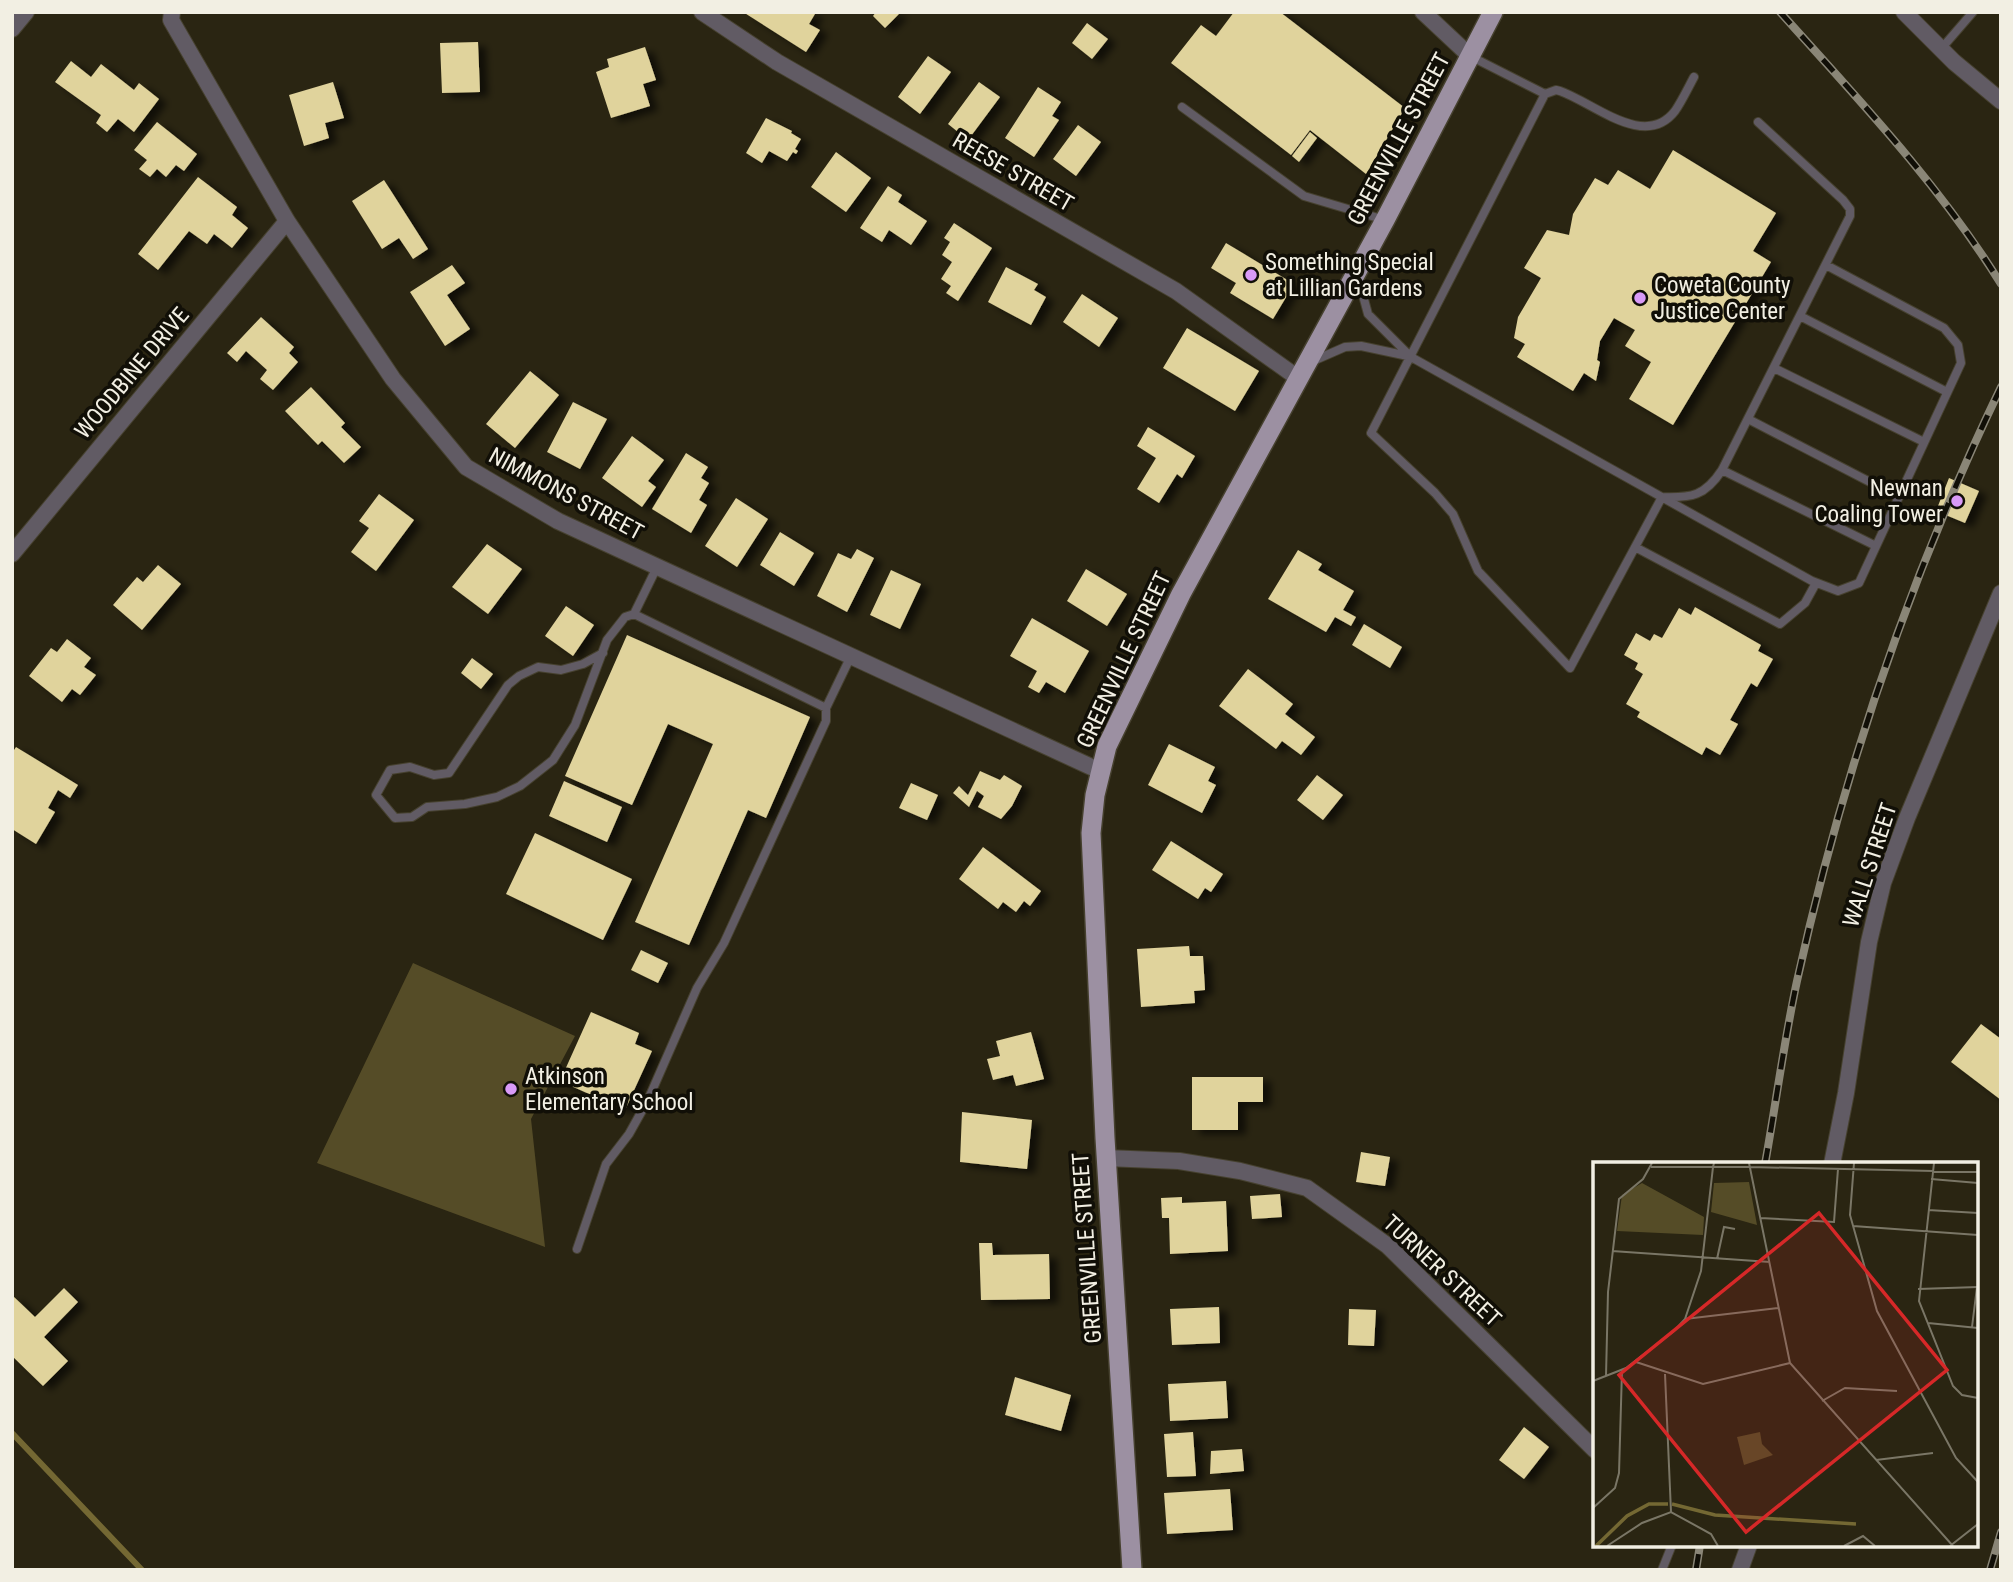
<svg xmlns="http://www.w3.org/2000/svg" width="2013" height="1582" viewBox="0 0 2013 1582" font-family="'Roboto Condensed',sans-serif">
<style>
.green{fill:#554c27}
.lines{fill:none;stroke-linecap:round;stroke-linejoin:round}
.stream{stroke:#746833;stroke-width:6}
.building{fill:#e0d39c;filter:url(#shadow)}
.service-casing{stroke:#46412f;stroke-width:10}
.minor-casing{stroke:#46412f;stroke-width:18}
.primary-casing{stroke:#46412f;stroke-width:22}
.service{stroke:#615b64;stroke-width:8}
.minor{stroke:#615b64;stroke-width:16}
.primary{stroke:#9c90a2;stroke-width:19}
.rail-casing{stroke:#8a8677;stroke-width:8}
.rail{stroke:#110f07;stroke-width:5;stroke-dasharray:16;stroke-linecap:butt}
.poi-dot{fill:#d99af7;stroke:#110f07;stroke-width:2.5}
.labels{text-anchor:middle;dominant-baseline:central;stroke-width:7;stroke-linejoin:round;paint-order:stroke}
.street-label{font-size:23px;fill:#f2efe3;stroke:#110f07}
.poi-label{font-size:23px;fill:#f2efe3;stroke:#110f07;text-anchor:start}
.inset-river{fill:none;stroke:#746833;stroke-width:3.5}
.inset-road{fill:none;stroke:#7a7666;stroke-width:2}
.view{fill:#d62828;fill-opacity:0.15;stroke:#d62828;stroke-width:3.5}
.inset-edge{fill:none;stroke:#f2efe3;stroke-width:3.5}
</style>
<defs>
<filter id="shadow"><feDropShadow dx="8" dy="4.5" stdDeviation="3.5" flood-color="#0009"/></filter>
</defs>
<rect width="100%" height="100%" fill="#2a2512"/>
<path class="green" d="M 413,963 L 575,1036 L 531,1119 L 545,1247 L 317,1163 Z"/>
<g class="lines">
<path class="stream" d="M 12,1433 L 142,1570"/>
</g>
<path class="building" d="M 743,12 L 813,12 L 815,14 L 809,24 L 820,30 L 806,52 Z
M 876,12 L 898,12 L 899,14 L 885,28 L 873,16 Z
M 1234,12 L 1280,12 L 1405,108 L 1366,174 L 1310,130 L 1291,155 L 1171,63 L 1201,25 L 1216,36 Z
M 1087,23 L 1108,39 L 1092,59 L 1072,43 Z
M 478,42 L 480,92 L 442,93 L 440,43 Z
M 645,47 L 656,80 L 643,84 L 650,106 L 611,118 L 596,72 L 609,67 L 607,59 Z
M 928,56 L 951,72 L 920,114 L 898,97 Z
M 71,61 L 91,77 L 101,64 L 134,90 L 139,83 L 159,99 L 134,132 L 118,119 L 107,132 L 96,123 L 101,115 L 55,82 Z
M 333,82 L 344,118 L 325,123 L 329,138 L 304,146 L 289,95 Z
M 979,82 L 1000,97 L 968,140 L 948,124 Z
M 1038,87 L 1061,102 L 1052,116 L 1059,120 L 1034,157 L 1005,138 Z
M 766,118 L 792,131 L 791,133 L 801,139 L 795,149 L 798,151 L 796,154 L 793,152 L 787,161 L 769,151 L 762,163 L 746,153 Z
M 157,122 L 197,154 L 184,171 L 176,165 L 166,177 L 157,169 L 150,177 L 139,169 L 147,160 L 134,150 Z
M 1078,125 L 1101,142 L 1076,176 L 1053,159 Z
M 1310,132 L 1317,138 L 1299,162 L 1292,156 Z
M 1673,150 L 1776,213 L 1753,251 L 1771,262 L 1673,425 L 1629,399 L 1651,362 L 1625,346 L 1635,330 L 1614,318 L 1600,341 L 1597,360 L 1600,362 L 1596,381 L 1584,373 L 1573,391 L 1517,357 L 1525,344 L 1514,338 L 1518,317 L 1541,278 L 1524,268 L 1547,230 L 1569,235 L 1573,214 L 1595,178 L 1608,185 L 1618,170 L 1650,189 Z
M 836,152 L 871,178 L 846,212 L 811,187 Z
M 198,177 L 237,207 L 232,215 L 248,228 L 232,248 L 214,234 L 207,244 L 189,231 L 158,270 L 138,254 Z
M 384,180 L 428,249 L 413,259 L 399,238 L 382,249 L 352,201 Z
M 888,186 L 902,195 L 898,202 L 927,221 L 911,245 L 889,230 L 882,242 L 860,228 Z
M 954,223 L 992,248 L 958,301 L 946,293 L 951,286 L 941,279 L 952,262 L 942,255 L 950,242 L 944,238 Z
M 1226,243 L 1294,284 L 1273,319 L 1230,293 L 1236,283 L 1211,268 Z
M 452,265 L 465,283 L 447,295 L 470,329 L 445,346 L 410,292 Z
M 1006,267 L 1038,284 L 1034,290 L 1046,297 L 1031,325 L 988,302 Z
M 1082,294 L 1118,318 L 1099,347 L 1063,322 Z
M 261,317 L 294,347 L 289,353 L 298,362 L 273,390 L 260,379 L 267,370 L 246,351 L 237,362 L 227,353 Z
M 1187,328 L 1259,371 L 1235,411 L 1163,368 Z
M 530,371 L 559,395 L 515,448 L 486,424 Z
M 311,387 L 345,423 L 341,427 L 361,447 L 344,463 L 322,441 L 318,445 L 285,411 Z
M 573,402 L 607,419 L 580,469 L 547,452 Z
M 1148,427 L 1195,456 L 1182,478 L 1177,474 L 1159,503 L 1137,489 L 1156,458 L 1137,446 Z
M 632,436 L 664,460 L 648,481 L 656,487 L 642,507 L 602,478 Z
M 686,453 L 708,467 L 701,478 L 709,483 L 699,500 L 707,505 L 691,533 L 652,509 Z
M 1949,478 L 1979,491 L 1965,523 L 1936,511 Z
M 379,494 L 414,520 L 376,571 L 351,552 L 369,528 L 359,521 Z
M 736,498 L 768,519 L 737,567 L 705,546 Z
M 780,532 L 814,553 L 794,586 L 760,565 Z
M 487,544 L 522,569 L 488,614 L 452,587 Z
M 857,549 L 874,558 L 847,612 L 817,596 L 838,553 L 851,559 Z
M 1298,550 L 1322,564 L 1318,570 L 1354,591 L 1343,610 L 1356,617 L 1351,626 L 1335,617 L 1326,632 L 1268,599 Z
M 158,565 L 181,584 L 142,630 L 113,605 L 137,577 L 143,582 Z
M 1086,569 L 1127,594 L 1107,626 L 1067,601 Z
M 891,570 L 921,584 L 900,629 L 870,615 Z
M 566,606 L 594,625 L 573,656 L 545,636 Z
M 1695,607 L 1761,645 L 1758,651 L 1773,659 L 1757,687 L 1751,683 L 1730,720 L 1738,724 L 1720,755 L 1706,747 L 1702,755 L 1637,717 L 1640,712 L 1626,704 L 1643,674 L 1635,669 L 1638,663 L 1624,655 L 1636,633 L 1650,641 L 1654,634 L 1662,638 L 1679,608 L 1691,615 Z
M 1032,618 L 1089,651 L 1065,693 L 1046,682 L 1039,693 L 1028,687 L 1037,671 L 1010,656 Z
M 1364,624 L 1402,647 L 1390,668 L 1352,645 Z
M 627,635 L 810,717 L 766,818 L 748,810 L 689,945 L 635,922 L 713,744 L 668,724 L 632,805 L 565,776 Z
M 67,639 L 91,658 L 84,667 L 96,675 L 80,695 L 72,689 L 62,702 L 29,676 L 51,648 L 57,652 Z
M 472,658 L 493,674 L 481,689 L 461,673 Z
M 1248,669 L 1293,704 L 1285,714 L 1315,737 L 1301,755 L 1282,741 L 1276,749 L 1219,706 Z
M 1169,744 L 1215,767 L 1208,781 L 1216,785 L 1202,813 L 1148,785 Z
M 16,747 L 78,785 L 70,798 L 58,790 L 48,808 L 55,812 L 36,844 L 12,829 L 12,753 Z
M 980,771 L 1000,780 L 1004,775 L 1022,786 L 1012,806 L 1001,819 L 978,807 L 984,796 L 977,791 L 969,807 L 953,793 L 959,786 L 968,795 Z
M 1317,775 L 1343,795 L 1323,820 L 1297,800 Z
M 564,781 L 622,807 L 607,842 L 549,816 Z
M 911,783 L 938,795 L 927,820 L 899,808 Z
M 535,833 L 632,879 L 603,940 L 506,894 Z
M 1171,841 L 1223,874 L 1211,892 L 1205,888 L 1198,899 L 1152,870 Z
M 983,847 L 1041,891 L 1030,906 L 1024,901 L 1016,912 L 1003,902 L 998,909 L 959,879 Z
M 1189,946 L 1190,956 L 1203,956 L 1205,990 L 1194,991 L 1195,1003 L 1141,1007 L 1137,949 Z
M 641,950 L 668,963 L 658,983 L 631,970 Z
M 591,1012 L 639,1033 L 635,1044 L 652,1051 L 625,1110 L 560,1081 Z
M 1981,1024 L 2001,1039 L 2001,1100 L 1951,1062 Z
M 1031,1032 L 1044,1079 L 1016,1086 L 1013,1075 L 993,1080 L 987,1059 L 1000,1056 L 996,1041 Z
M 1192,1077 L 1263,1077 L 1263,1102 L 1238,1102 L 1238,1130 L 1192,1130 Z
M 962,1112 L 1032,1120 L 1027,1169 L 960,1162 Z
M 1361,1152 L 1390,1157 L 1385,1186 L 1356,1182 Z
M 1280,1194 L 1282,1217 L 1252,1219 L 1250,1196 Z
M 1182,1197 L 1182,1203 L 1226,1201 L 1228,1251 L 1170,1254 L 1169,1218 L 1162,1218 L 1161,1198 Z
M 979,1243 L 992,1243 L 993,1255 L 1049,1254 L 1050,1299 L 981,1300 Z
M 64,1288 L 78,1302 L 44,1337 L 68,1361 L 43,1386 L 12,1356 L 12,1295 L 35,1317 Z
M 1219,1307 L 1220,1343 L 1172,1345 L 1170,1309 Z
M 1349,1309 L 1376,1310 L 1374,1346 L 1348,1345 Z
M 1015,1377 L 1071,1395 L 1061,1431 L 1005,1415 Z
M 1226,1381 L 1228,1418 L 1170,1421 L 1168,1384 Z
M 1524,1427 L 1549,1447 L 1524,1479 L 1499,1460 Z
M 1193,1432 L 1196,1476 L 1167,1477 L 1164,1434 Z
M 1242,1449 L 1244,1471 L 1210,1474 L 1211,1451 Z
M 1230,1489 L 1233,1530 L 1167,1534 L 1164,1493 Z"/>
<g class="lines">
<defs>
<path id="service" d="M 1941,49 L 1973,12
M 1470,56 L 1545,94
M 1694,77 C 1688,88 1682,101 1675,111 C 1645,150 1594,103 1560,91 L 1556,90 L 1545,94 L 1371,433 L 1435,493 L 1453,514 L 1478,571 L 1570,668 L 1662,497 C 1692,498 1705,496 1722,470 L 1850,216 L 1850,209 L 1843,200 L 1758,122
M 1182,107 L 1304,196 L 1385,220
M 1358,277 L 1368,314 L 1411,357 L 1812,581 L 1838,591 L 1859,583 L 1961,363 L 1958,345 L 1944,328 L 1826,265
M 1800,316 L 1947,392
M 1313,361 L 1345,347 L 1361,346 L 1408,356
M 1774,368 L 1924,442
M 1748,419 L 1899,497
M 1722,470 L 1876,546
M 1635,547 L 1780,624 L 1805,603 L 1816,583
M 634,614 L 826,708
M 603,653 L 583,664 L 561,670 L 538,667 L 519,676 L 508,685 L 449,773 L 434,775 L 410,767 L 390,770 L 376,795 L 395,818 L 412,817 L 427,807 L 465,804 L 497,797 L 520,786 L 553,760 L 575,725 L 607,640 L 625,617 L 634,614 L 657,567
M 577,1249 L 606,1164 L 629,1134 L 648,1100 L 697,988 L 724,943 L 826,721 L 826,708 L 851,656
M 1662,1570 L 1672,1545"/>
<path id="minor" d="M 172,12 L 171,20 L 287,221 L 393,379 L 466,467 L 558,521 L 1100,771
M 702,12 L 777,62 L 1176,291 L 1298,378
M 1423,12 L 1470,56
M 1904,12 L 1954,62 L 2001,101
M 12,29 L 26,12
M 12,554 L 287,221
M 1106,1158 L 1179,1161 L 1240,1171 L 1307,1188 L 1388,1246 L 1595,1450
M 1832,1164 L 1846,1093 L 1869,942 L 1883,883 L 1907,818 L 2001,593
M 1740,1570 L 1749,1545"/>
<path id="primary" d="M 1132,1570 L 1105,1138 L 1091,833 L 1095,795 L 1107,746 L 1181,594 L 1385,220 L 1493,12"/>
</defs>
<use href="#service" class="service-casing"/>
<use href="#minor" class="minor-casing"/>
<use href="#primary" class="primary-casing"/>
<use href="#service" class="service"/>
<use href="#minor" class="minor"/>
<use href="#primary" class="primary"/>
<defs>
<path id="rail" d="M 1780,12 C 1858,99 1939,184 2001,284
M 1765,1164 C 1776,1103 1784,1041 1797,981 C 1842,776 1910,576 2001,387
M 1696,1570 L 1700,1545
M 1990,1570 L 2001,1532"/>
</defs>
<use href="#rail" class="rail-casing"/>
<use href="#rail" class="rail"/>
</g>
<g class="poi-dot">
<circle cx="1251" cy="275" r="7"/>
<circle cx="1640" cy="298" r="7"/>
<circle cx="1957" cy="501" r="7"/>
<circle cx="511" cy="1089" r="7"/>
</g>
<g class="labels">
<g class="street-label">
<text transform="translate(1399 139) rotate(-62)">GREENVILLE STREET</text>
<text transform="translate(1013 172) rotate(30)">REESE STREET</text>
<text transform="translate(132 373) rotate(-50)">WOODBINE DRIVE</text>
<text transform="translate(566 494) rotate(28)">NIMMONS STREET</text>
<text transform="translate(1124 660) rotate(-65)">GREENVILLE STREET</text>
<text transform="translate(1870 865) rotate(-72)">WALL STREET</text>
<text transform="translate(1087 1248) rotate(-94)">GREENVILLE STREET</text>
<text transform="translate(1442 1271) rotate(43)">TURNER STREET</text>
</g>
<g class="poi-label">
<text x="1265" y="262">Something Special<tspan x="1265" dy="26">at Lillian Gardens</tspan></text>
<text x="1654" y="285">Coweta County<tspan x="1654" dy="26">Justice Center</tspan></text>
<text x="1943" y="488" text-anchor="end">Newnan<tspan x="1943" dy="26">Coaling Tower</tspan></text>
<text x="525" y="1076">Atkinson<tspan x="525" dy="26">Elementary School</tspan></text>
</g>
</g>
<g transform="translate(1593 1162)">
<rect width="385" height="385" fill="#2a2512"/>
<path d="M 156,20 L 164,63 L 118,50 L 121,21 ZM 49,21 L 111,55 L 110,73 L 24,69 L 29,33 ZM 167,270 L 169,282 L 180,293 L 151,303 L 144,275 Z" fill="#554c27"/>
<path class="inset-river" d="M 79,342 L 122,353 L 263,362M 3,384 L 34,354 L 56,342 L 75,342"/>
<path class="inset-road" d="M 121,1 L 120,5 L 157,5M 156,1 L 197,201 L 360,384M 261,1 L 257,53 L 284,149 L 363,296 L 385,320M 341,1 L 326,139 L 360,224 L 369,233 L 385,236M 157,5 L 385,10M 338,17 L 385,21M 335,48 L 385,51M 167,56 L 241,60 L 245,7M 260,64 L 385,73M 19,89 L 177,100M 124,97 L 131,65 L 142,67M 325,127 L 385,125M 92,157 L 185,146M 335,161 L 385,166M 379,165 L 384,125M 43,200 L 110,222 L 197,201M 72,212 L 78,350M 13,214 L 15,130 L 26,37 L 50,17 L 59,1M 0,219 L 33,206 L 81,169 L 92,157 L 108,109 L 120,5 L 58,5M 229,239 L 252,226 L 304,229M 283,298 L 340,291M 0,346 L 22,326 L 26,311 L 29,208M 14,384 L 49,361 L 78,350 L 118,372 L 125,384M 251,384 L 270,374 L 282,384M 357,384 L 385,362"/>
<path class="view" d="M 226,51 L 354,208 L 153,370 L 26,213 Z"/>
<rect width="385" height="385" class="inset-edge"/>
</g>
<rect width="2013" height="1582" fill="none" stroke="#f2efe3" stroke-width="28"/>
</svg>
